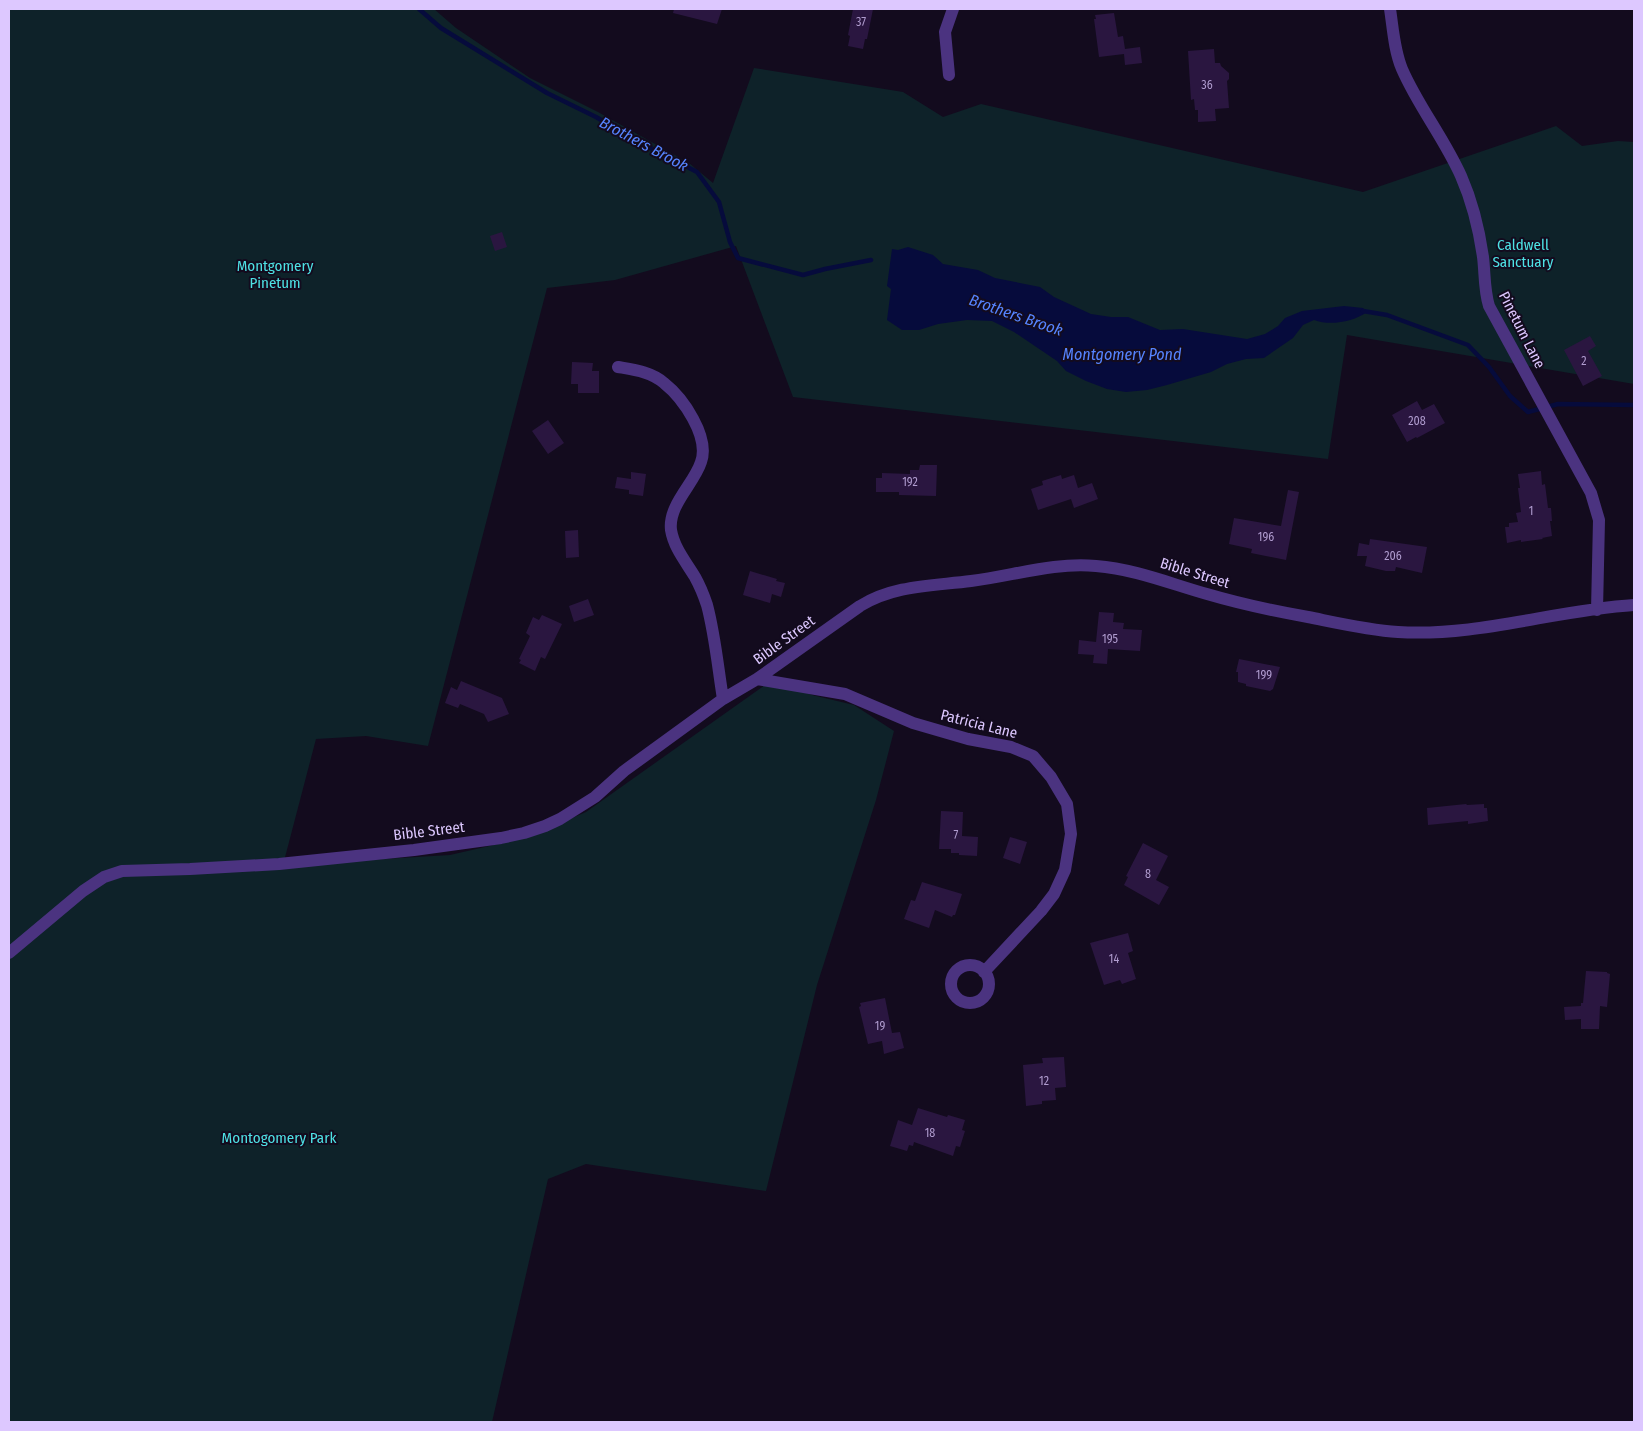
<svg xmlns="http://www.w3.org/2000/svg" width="1643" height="1431" viewBox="0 0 1643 1431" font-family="'Fira Sans Condensed',sans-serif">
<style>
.green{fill:#0e2229}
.water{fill:#060b3c}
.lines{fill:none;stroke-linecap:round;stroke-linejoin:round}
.stream{stroke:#060b3c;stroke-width:4.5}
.building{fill:#2a1640}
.minor{stroke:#4b3380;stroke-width:12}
.labels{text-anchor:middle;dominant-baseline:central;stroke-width:4;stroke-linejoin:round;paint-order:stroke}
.number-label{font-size:12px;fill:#b09ccf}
.park-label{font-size:15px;fill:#4ee2e5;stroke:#130b1e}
.street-label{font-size:15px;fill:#ddc8ff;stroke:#130b1e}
.water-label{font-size:16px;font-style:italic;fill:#5684ff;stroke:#130b1e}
</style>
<rect width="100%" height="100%" fill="#130b1e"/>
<path class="green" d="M 9,9 L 434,9 L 456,28 L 530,78 L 598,112 L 689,163 L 713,183 L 754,68 L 903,92 L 943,117 L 981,104 L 1363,192 L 1556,126 L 1582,146 L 1618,141 L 1634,142 L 1634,384 L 1347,335 L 1328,459 L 793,397 L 736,246 L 615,280 L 547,288 L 428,746 L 366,736 L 316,739 L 283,865 L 450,855 L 528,837 L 586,812 L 772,680 L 812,695 L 854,705 L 894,731 L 876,800 L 817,985 L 766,1191 L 586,1164 L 548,1179 L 492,1422 L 9,1422 Z"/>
<path class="water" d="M 908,247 L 933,255 L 943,264 L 978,270 L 995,278 L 1040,287 L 1054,297 L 1091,314 L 1111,317 L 1128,317 L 1160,330 L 1183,329 L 1247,339 L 1265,334 L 1278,326 L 1285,318 L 1302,311 L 1344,306 L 1363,308 L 1367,312 C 1353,322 1330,326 1314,320 L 1303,325 L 1293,338 L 1264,358 L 1246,359 L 1227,364 L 1211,372 L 1167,385 L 1147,390 L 1126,392 L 1107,389 L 1086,381 L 1066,371 L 1057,361 L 1014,332 L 992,321 L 967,320 L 938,324 L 919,330 L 902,330 L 887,320 L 891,289 L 887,286 L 892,249 L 898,250 Z"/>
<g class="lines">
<path class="stream" d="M 419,9 L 441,28 L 547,93 L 596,117 L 641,143 L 697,172 L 719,202 L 730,242 L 738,258 L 803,275 L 825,269 L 871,260
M 1363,311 L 1387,315 L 1468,345 L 1489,367 L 1510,396 L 1528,412 L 1558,404 L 1634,405"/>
</g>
<path class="building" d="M 674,9 L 722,9 L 717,24 L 673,13 Z
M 853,9 L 873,9 L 867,39 L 865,39 L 863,49 L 848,46 L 850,36 L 848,35 Z
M 1114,13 L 1118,37 L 1123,36 L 1125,49 L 1140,47 L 1142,63 L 1125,65 L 1124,54 L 1099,57 L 1094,19 L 1096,19 L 1095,15 Z
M 1214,49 L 1215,63 L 1220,63 L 1221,66 L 1229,73 L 1229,79 L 1227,81 L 1229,108 L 1215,109 L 1216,121 L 1198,122 L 1198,110 L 1195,110 L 1194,99 L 1191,100 L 1188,51 Z
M 502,232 L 507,247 L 495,251 L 490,236 Z
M 1590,336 L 1596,346 L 1588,351 L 1602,376 L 1583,386 L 1564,350 Z
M 572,362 L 593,363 L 592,371 L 599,371 L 599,393 L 578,393 L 578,384 L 571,384 Z
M 1417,401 L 1422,410 L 1434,404 L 1445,423 L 1417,438 L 1416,437 L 1407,442 L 1392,415 Z
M 548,420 L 564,443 L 548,454 L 532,431 Z
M 920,465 L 937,465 L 936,496 L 899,495 L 899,492 L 876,492 L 876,478 L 882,478 L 882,473 L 910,474 L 910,470 L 919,470 Z
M 1541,471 L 1542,485 L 1545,484 L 1548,508 L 1551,508 L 1552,521 L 1550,521 L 1552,536 L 1542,538 L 1543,539 L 1521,542 L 1521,540 L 1507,543 L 1505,527 L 1509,527 L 1509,523 L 1518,522 L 1516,513 L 1521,512 L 1518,488 L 1520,488 L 1518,474 Z
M 631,472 L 646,474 L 643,496 L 629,494 L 629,490 L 615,488 L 617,477 L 631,479 Z
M 1061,475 L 1062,479 L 1074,475 L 1078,488 L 1092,483 L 1098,499 L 1074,508 L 1071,499 L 1038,510 L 1031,489 L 1043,485 L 1042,481 Z
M 1288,490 L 1299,492 L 1286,560 L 1251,553 L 1252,549 L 1229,544 L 1234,518 L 1281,526 Z
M 578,530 L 579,557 L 566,558 L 565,531 Z
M 1370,539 L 1427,547 L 1422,573 L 1396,567 L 1395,571 L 1386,571 L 1365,566 L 1367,556 L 1357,556 L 1359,543 L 1369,545 Z
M 750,571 L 777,579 L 776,581 L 785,583 L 781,597 L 772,594 L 770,603 L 743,595 Z
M 588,599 L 594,615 L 574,622 L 569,606 Z
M 1099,612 L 1114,613 L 1113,622 L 1124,623 L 1123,629 L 1142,630 L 1140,651 L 1108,649 L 1107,664 L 1093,663 L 1094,655 L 1078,654 L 1079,640 L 1096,642 Z
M 542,615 L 562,624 L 545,659 L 541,657 L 535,671 L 519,663 L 521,660 L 519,659 L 530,636 L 526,633 L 533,617 L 539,620 Z
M 1239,659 L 1280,667 L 1273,689 L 1270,691 L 1246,686 L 1246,684 L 1238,682 L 1238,672 L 1236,672 Z
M 461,681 L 502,698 L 509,714 L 488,722 L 484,714 L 460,704 L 458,708 L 445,703 L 451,687 L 457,690 Z
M 1466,804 L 1467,805 L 1484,804 L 1484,808 L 1487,808 L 1488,821 L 1468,824 L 1468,821 L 1428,825 L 1427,808 Z
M 941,811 L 963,812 L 962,836 L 978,837 L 977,856 L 959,855 L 959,853 L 951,853 L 951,849 L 939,849 Z
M 1010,837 L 1027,842 L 1020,864 L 1003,858 Z
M 1143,843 L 1168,856 L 1156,880 L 1169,887 L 1159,905 L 1124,885 L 1128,877 L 1126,876 Z
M 922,882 L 962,894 L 955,915 L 953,915 L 952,917 L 935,910 L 929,928 L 904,919 L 911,900 L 915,901 Z
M 1128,933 L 1133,951 L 1128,953 L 1136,979 L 1122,984 L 1120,980 L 1104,985 L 1090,943 Z
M 1586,971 L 1607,972 L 1607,973 L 1610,974 L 1607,1007 L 1600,1006 L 1599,1029 L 1581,1029 L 1581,1019 L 1565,1020 L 1564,1007 L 1581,1006 L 1581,1003 L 1583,1003 Z
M 885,998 L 892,1033 L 900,1032 L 904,1048 L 884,1054 L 882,1041 L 868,1044 L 859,1007 L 861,1006 L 860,1003 Z
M 1064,1057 L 1066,1087 L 1055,1088 L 1056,1100 L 1042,1101 L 1042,1104 L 1026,1106 L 1023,1065 L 1043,1063 L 1042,1058 Z
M 918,1108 L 947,1117 L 948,1115 L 965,1120 L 962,1130 L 965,1131 L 960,1147 L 956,1146 L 953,1156 L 914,1142 L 913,1146 L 909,1145 L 907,1151 L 890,1146 L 898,1120 L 912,1125 Z"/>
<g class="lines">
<path class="minor" d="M 1390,9 C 1393,28 1394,50 1402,69 C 1418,106 1444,138 1461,176 C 1472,201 1479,229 1483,257 C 1485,273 1484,290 1489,306 L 1591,493 L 1599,520 L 1597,610
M 949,75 L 945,32 L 953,9
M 618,367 C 635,370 651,372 664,383 C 683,398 710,437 701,462 C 694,484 668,505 671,530 C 674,548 686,562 695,577 C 700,586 704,596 707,605 C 715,635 718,668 723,699
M 757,679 L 845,694 L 913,723 L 968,739 L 1011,747 L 1033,756 L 1051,777 L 1067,804 L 1071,834 L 1065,870 L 1054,894 L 1041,911 L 984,972
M 9,953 L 83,891 L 104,877 L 122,871 L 190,869 L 279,864 L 414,850 L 501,838 L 524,833 L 545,826 L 560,819 L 595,797 L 624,771 L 723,699 L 757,679 L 860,606 C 894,585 932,586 971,581 C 1013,576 1053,562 1096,566 C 1135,569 1171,584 1207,594 C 1241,604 1274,611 1308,617 C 1338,623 1368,630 1398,632 C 1478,637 1555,610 1634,605
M951 984a19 19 0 1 1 38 0a19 19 0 1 1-38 0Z"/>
</g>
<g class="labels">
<g class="number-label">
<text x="861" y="22">37</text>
<text x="1207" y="85">36</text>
<text x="1584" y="361">2</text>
<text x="1417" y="421">208</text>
<text x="910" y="482">192</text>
<text x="1531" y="511">1</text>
<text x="1266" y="537">196</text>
<text x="1393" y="556">206</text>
<text x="1110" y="639">195</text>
<text x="1264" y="675">199</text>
<text x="956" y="835">7</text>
<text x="1148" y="874">8</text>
<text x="1114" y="959">14</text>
<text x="880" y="1026">19</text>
<text x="1044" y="1081">12</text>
<text x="930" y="1133">18</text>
</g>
<g class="park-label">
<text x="1523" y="245">Caldwell<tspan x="1523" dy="17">Sanctuary</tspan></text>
<text x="275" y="266">Montgomery<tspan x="275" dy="17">Pinetum</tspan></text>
<text x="279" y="1138">Montogomery Park</text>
</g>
<g class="street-label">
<text transform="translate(1522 330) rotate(63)">Pinetum Lane</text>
<text transform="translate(1195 573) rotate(17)">Bible Street</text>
<text transform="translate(784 640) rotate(-36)">Bible Street</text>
<text transform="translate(979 724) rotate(14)">Patricia Lane</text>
<text transform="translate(429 831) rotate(-7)">Bible Street</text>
</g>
<g class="water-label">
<text transform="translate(644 144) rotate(28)">Brothers Brook</text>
<text transform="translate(1016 315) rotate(19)">Brothers Brook</text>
<text x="1122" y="354">Montgomery Pond</text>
</g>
</g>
<rect width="1643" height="1431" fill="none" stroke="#ddc8ff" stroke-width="20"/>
</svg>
